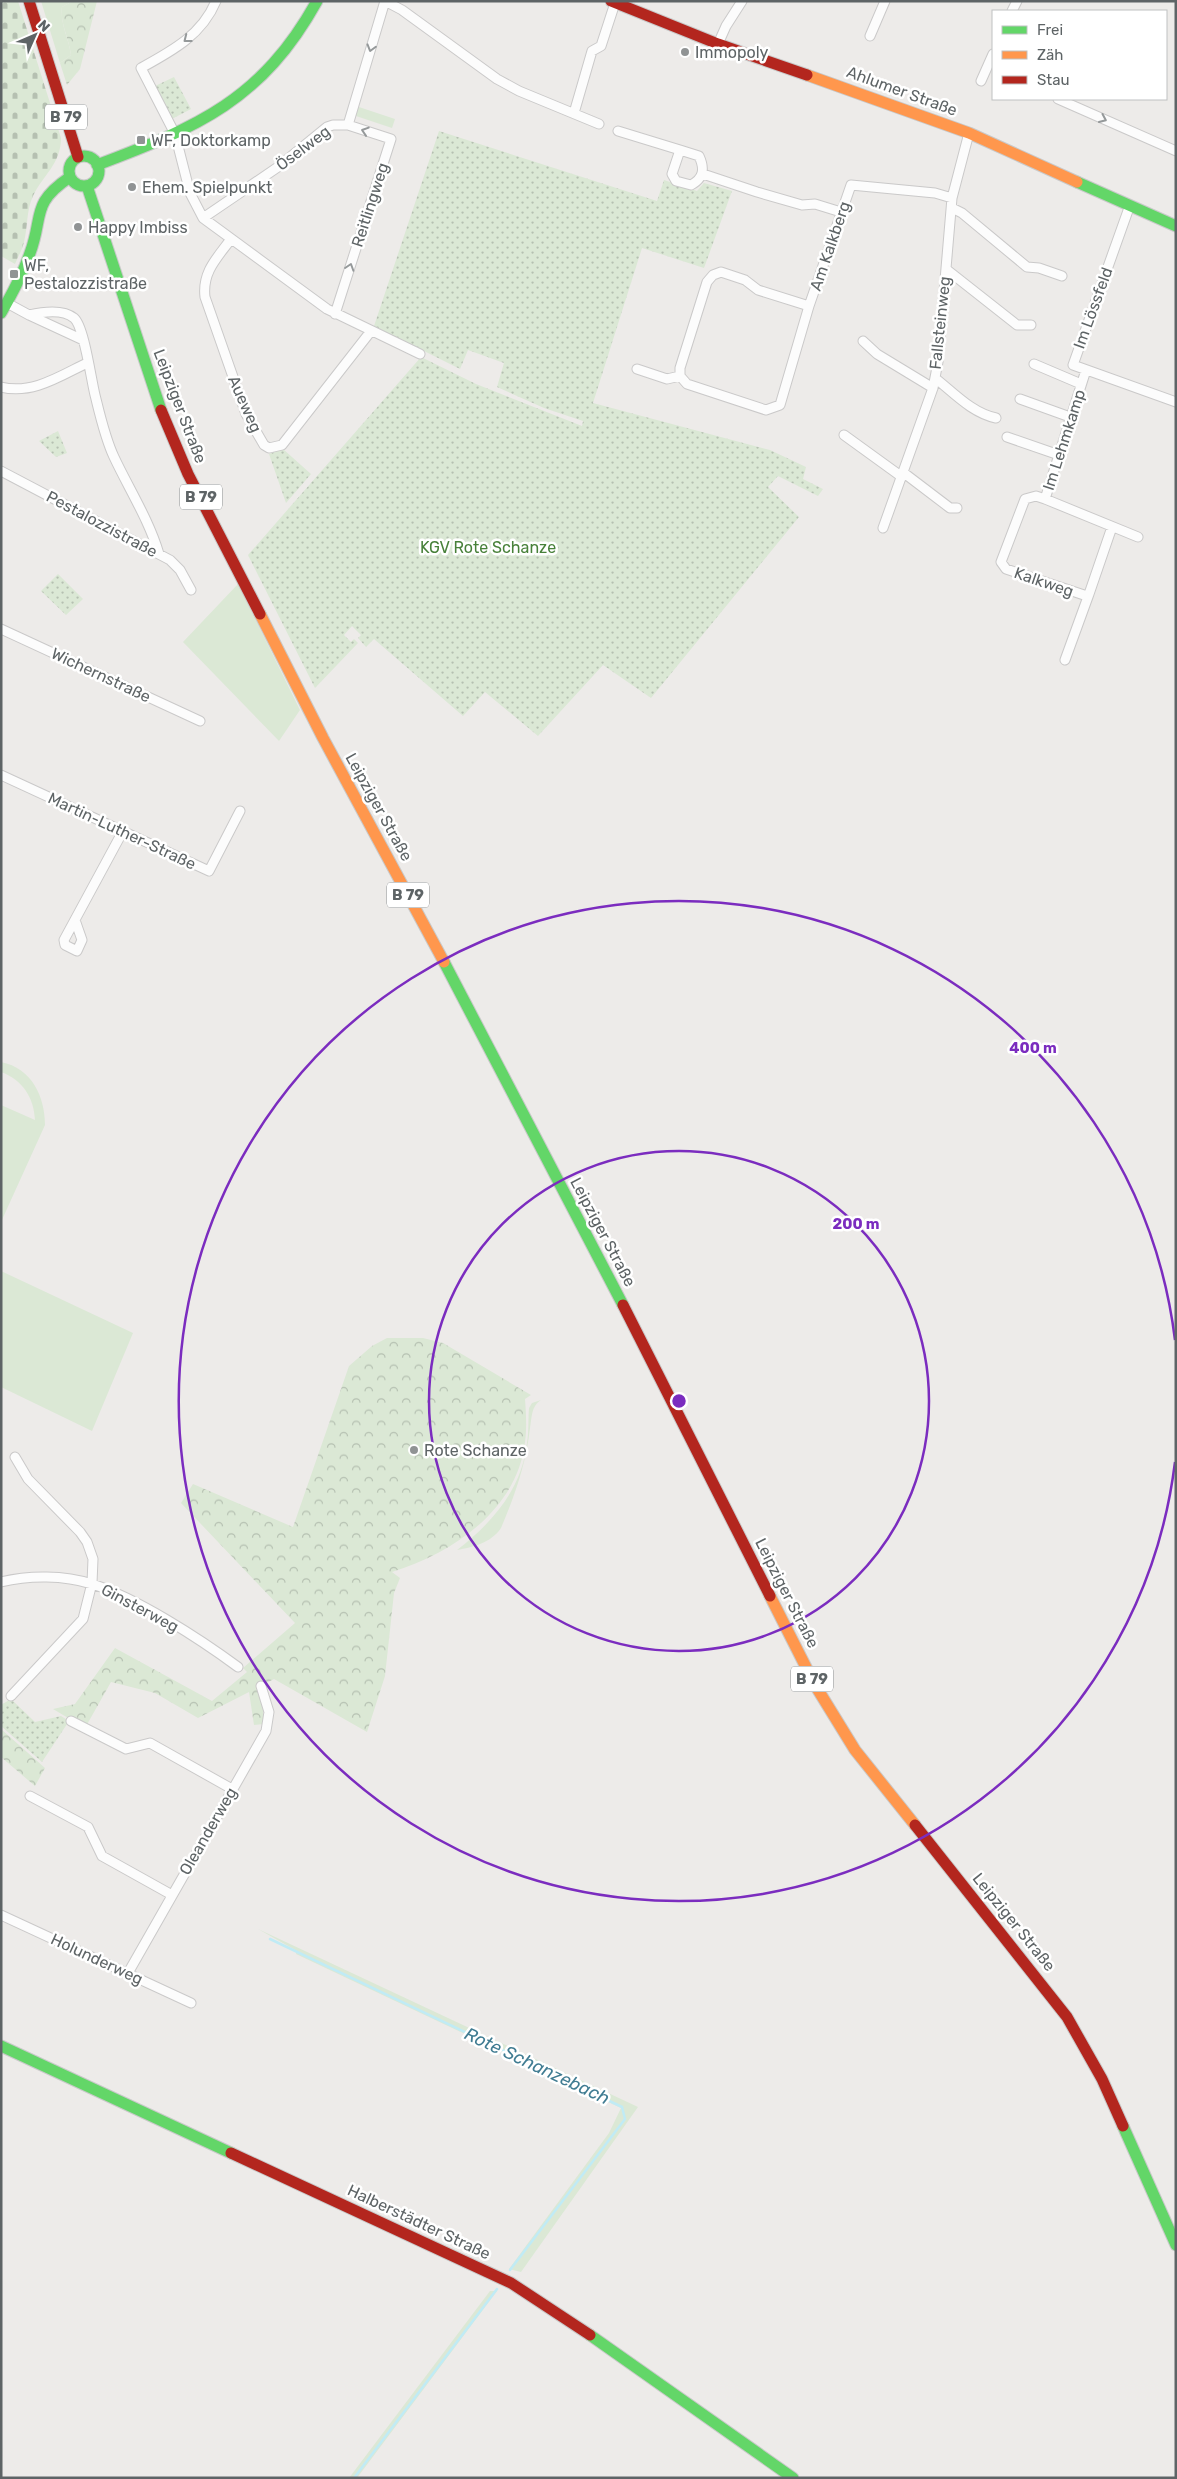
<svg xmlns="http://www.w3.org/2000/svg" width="1177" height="2479" viewBox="0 0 1177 2479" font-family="Rubik,sans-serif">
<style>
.grass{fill:#dbe8d5}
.forest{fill:url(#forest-crowns)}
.cemetery{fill:url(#cemetery-stones)}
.park{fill:url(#park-dots)}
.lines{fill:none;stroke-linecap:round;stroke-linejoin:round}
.stream{stroke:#c0ebf5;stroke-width:2.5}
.street-casing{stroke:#cac9c9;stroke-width:11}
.fast-casing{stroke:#c9c9c9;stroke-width:13}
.slow-casing{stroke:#c9c9c9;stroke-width:13}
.jam-casing{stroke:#c9c9c9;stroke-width:13}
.street{stroke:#fcfcfc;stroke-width:9}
.fast{stroke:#63d668;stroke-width:11}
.slow{stroke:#ff974d;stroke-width:11}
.jam{stroke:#b3261e;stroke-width:11}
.oneway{stroke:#95999a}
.ring{fill:none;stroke:#7b2cbf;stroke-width:2.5}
.poi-dot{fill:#909394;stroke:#fff;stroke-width:2}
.labels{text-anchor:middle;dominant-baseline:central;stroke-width:5;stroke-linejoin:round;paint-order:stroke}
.shield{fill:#fff;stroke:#8e9294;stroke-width:1}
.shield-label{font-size:15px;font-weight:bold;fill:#5e6466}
.poi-label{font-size:16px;fill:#5e6466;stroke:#fff;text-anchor:start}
.street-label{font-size:16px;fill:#5e6466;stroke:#fff}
.park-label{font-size:16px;fill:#48813a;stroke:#fff}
.water-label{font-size:18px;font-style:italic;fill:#407c92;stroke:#fff}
.centre{fill:#7b2cbf;stroke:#fff;stroke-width:2.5}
.ring-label{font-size:15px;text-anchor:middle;font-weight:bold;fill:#7b2cbf;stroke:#fff;stroke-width:5;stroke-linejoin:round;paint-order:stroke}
</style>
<defs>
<pattern id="forest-crowns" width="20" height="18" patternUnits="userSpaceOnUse" patternTransform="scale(1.25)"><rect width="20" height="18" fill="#dbe8d5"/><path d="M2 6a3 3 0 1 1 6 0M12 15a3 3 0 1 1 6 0" fill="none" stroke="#b5c0b1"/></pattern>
<pattern id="cemetery-stones" width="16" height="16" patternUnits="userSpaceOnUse" patternTransform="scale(1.25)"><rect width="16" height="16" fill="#dbe8d5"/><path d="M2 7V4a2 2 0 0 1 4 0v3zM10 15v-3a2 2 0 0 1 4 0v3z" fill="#b5c0b1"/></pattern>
<pattern id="park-dots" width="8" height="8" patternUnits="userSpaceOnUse" patternTransform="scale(1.25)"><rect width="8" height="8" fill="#dbe8d5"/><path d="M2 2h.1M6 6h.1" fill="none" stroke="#b5c0b1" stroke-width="1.8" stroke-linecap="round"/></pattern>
</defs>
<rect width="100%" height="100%" fill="#edebe9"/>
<path class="grass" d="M 41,1 L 73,1 L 62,7 C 60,24 69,39 71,55 L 60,63 Z
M 356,106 L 395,119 L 392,128 L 353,115 Z
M 238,584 L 300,710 L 279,741 L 183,642 Z
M 1,1062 C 32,1068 45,1097 45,1125 L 1,1222 L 1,1105 L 35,1120 C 34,1098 23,1080 1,1072 Z
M 1,1271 L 133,1333 L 92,1431 L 1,1387 Z
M 541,1400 C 531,1406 532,1418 530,1428 C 526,1464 515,1495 501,1528 C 491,1543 473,1547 457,1550 C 492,1523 522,1489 527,1443 C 529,1431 528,1420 529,1408 L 532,1403 Z
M 258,1929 L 638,2107 L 521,2272 L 509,2269 L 609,2133 L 621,2108 L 296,1954 L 297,1951 Z
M 490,2291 L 497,2291 L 357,2478 L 349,2478 Z"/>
<path class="forest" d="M 73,1 L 97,1 L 80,69 L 67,85 L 60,63 L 71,55 C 69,38 60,24 62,7 Z
M 387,1338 L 423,1338 L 443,1343 L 531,1395 L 525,1399 C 526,1413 527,1428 525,1442 C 517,1510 453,1553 392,1572 L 400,1578 L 394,1593 L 385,1676 L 367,1732 L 274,1679 L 261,1686 L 264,1724 L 254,1725 L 249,1692 L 198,1718 L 155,1693 L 111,1682 L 85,1728 L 53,1709 L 75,1704 L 115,1648 L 212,1701 L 247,1672 L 243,1668 L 295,1623 L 181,1503 L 193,1484 L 293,1527 L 349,1366 L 372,1346 Z
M 1,1729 L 45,1768 L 35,1786 L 1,1757 Z"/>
<path class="cemetery" d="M 1,1 L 18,1 L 61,138 C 61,164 43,175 33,196 C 26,211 28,227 24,242 C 22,250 18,257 15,264 L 1,256 Z"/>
<path class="park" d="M 174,77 L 191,109 L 168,121 L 151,88 Z
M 439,131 L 657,201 L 664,180 L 697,191 L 704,183 L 732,191 L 704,268 L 642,248 L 593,403 L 770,450 L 806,467 L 803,479 L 823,489 L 818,496 L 778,476 L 768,487 L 799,517 L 651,698 L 603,665 L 538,736 L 485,692 L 463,716 L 374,639 L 366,647 L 358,638 L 361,635 L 352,626 L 344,635 L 351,642 L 354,639 L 358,643 L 315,688 L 248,555 L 421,357 L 476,384 L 582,426 L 583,421 L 544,408 L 497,387 L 504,363 L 468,350 L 460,369 L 374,326 Z
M 58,431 L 67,453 L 56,457 L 39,441 Z
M 283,449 L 311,474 L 286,503 L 269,454 Z
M 58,574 L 83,599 L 66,615 L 41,591 Z
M 11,1699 L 35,1722 L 61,1716 L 69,1721 L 42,1762 L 1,1726 L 1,1705 Z"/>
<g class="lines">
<path class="stream" d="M 270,1939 L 622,2107 L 625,2119 L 510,2270
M 354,2478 L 497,2289"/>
<defs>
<path id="street" d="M 216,1 C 202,35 172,51 141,68 L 175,134 L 190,193 L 203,218 L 327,309 L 420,354
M 385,1 L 402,10 L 497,79 L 519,91 L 599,124
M 1012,11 L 1017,1
M 870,36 L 885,1
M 718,44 L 726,26 L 742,1
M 981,81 L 993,54
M 1058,99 L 1176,151
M 574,113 L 592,51 L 601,46 L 615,3
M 618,131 L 680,150
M 680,150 L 699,156 C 705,169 704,178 691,185 L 676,181 L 672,174 Z
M 703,174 L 757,192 L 802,205 L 815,204 L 841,212
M 1130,205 L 1073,365 L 1176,402
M 952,208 L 962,213 L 1027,267 L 1039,268 L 1062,276
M 203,218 L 278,167 L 327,127 L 333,125 L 348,125 L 385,1
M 231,239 C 217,258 202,272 205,297 L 246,414 L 264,445 L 269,448 L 282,445 L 371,331
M 946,269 L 1017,325 L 1031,325
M 7,303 L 29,315
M 809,306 L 758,290 L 745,280 L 721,272 L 713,275 L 707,282 L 680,368 L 680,376 L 687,384 L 766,410 L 780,405 L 809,306 L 851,185 L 935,193 L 952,198
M 335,314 L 391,139 L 348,125
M 83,340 L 29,315 C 42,312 63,309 74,318 C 84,326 91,379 95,395 C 100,415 105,438 114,457 C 129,489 149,520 159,554
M 863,341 L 877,354 L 933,388
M 1034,364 L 1081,384
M 637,369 L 667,379 L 680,376
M 1086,370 L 1045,499 L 1138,537
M 935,378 C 954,393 972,413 996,418
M 1,387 C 32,395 60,376 87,363
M 1020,399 L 1070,417
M 844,435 L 902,477
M 1007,437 L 1059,455
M 1,471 L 170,560 L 180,570 L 191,590
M 904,473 L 950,508 L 957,508
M 1045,499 L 1036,496 L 1025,499 L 1001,562 L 1006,569 L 1084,595 L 1089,594 L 1112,527
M 883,528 L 933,388 L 938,362 L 952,198 L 969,133
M 1,629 L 200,721
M 1065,660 L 1089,594
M 1,775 L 209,871 L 240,811
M 75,920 L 82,940 L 77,951 L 65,945 L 64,940 L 123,831
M 1,1582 C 29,1575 64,1575 92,1584 C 137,1598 200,1639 238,1667
M 11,1696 L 83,1619 L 92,1583 L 93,1559 L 87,1542 L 80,1532 L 28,1479 L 15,1457
M 71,1721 L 126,1749 L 150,1743 L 232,1789
M 30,1796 L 88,1827 L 102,1856 L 172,1895
M 1,1915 L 191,2003
M 128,1973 L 266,1731 L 269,1712 L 261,1686"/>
<path id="fast" d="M69 171a15 15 0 1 1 30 0a15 15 0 1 1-30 0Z
M 97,165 C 198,127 262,100 317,1
M 1077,182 L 1176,226
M 87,186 L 161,410
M 1,313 C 12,294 23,274 30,253 C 44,216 30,204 70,177
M 444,962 L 623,1305
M 1,2046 L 231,2153
M 1123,2126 L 1176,2245
M 590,2335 L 793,2478"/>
<path id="slow" d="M 807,75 L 969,133 L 1077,182
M 260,614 L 323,738 L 444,962
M 770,1596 L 815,1685 L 855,1750 L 915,1825"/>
<path id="jam" d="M 29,1 L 78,157
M 611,1 L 718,44 L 807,75
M 161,410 L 188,474 L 260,614
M 623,1305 L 770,1596
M 915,1825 L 1067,2017 L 1102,2079 L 1123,2126
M 231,2153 L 511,2283 L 590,2335"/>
</defs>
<use href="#street" class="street-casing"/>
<use href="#fast" class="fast-casing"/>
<use href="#slow" class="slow-casing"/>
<use href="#jam" class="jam-casing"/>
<use href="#street" class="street"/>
<use href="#fast" class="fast"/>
<use href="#slow" class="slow"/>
<use href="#jam" class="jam"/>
</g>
<defs><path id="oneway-chevron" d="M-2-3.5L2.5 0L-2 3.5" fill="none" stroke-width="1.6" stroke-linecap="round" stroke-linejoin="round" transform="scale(1.25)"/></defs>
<g class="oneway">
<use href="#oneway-chevron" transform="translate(187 39) rotate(142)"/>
<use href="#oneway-chevron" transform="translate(371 48) rotate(106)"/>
<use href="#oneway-chevron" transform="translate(1103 119) rotate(24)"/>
<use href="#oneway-chevron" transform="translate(365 131) rotate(-162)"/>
<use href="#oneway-chevron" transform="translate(350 267) rotate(-72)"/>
</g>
<g class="ring">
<circle cx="679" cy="1401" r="250"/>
<path d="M1175 1462A500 500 0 1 1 1175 1340"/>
</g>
<g class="poi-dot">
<circle cx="685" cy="52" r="5"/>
<rect x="136" y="135" width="10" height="10" rx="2.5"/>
<circle cx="132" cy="187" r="5"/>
<circle cx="78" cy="227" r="5"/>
<rect x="9" y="269" width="10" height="10" rx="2.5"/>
<circle cx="414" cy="1450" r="5"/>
</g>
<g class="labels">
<g class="shield">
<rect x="45" y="104.5" width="42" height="25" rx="4"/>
<rect x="180" y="484.5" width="42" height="25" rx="4"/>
<rect x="387" y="882.5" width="42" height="25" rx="4"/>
<rect x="791" y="1666.5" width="42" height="25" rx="4"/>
</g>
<g class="shield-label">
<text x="66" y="117">B 79</text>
<text x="201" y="497">B 79</text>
<text x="408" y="895">B 79</text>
<text x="812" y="1679">B 79</text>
</g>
<g class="poi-label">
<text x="695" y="52">Immopoly</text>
<text x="151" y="140">WF, Doktorkamp</text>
<text x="142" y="187">Ehem. Spielpunkt</text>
<text x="88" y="227">Happy Imbiss</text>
<text x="24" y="265">WF,<tspan x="24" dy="18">Pestalozzistraße</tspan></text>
<text x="424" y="1450">Rote Schanze</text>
</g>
<g class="street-label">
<text transform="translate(902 91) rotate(20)">Ahlumer Straße</text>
<text transform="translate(303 148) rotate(-37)">Öselweg</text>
<text transform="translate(370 205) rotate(-72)">Reitlingweg</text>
<text transform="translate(830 246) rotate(-71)">Am Kalkberg</text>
<text transform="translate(1093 308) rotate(-70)">Im Lössfeld</text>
<text transform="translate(940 323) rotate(-84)">Fallsteinweg</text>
<text transform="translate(245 404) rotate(66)">Aueweg</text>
<text transform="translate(180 406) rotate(69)">Leipziger Straße</text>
<text transform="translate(1064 440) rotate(-72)">Im Lehmkamp</text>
<text transform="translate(102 524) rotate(28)">Pestalozzistraße</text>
<text transform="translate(1044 582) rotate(19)">Kalkweg</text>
<text transform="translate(101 675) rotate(25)">Wichernstraße</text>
<text transform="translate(379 807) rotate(61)">Leipziger Straße</text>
<text transform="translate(122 831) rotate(25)">Martin-Luther-Straße</text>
<text transform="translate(603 1232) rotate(62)">Leipziger Straße</text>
<text transform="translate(787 1593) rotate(63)">Leipziger Straße</text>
<text transform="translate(140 1608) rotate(28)">Ginsterweg</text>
<text transform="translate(208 1831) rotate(-60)">Oleanderweg</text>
<text transform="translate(1014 1922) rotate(51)">Leipziger Straße</text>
<text transform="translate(97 1959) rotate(25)">Holunderweg</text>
<text transform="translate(419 2222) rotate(25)">Halberstädter Straße</text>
</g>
<g class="park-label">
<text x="488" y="547">KGV Rote Schanze</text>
</g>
<g class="water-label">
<text transform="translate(537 2066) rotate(25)">Rote Schanzebach</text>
</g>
</g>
<circle cx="679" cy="1401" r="8" class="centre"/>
<g class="ring-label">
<text x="1033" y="1053">400 m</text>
<text x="856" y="1229">200 m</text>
</g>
<rect width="1177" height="2479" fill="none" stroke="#5e6466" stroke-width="5"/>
<rect x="992" y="10" width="175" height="90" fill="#ffffff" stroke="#bfc1c2"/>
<rect x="1002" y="26" width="25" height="8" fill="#63d668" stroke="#bfc1c2"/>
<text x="1037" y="35" font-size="15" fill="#5e6466">Frei</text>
<rect x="1002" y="51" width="25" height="8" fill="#ff974d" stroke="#bfc1c2"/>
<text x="1037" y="60" font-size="15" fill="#5e6466">Zäh</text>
<rect x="1002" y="76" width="25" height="8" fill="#b3261e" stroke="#bfc1c2"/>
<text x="1037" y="85" font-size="15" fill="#5e6466">Stau</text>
<g transform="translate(35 35) rotate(45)" stroke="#ffffff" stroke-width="4" paint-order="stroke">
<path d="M0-4L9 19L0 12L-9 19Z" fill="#5e6466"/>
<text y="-8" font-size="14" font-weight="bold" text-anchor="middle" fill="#5e6466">N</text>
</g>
</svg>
